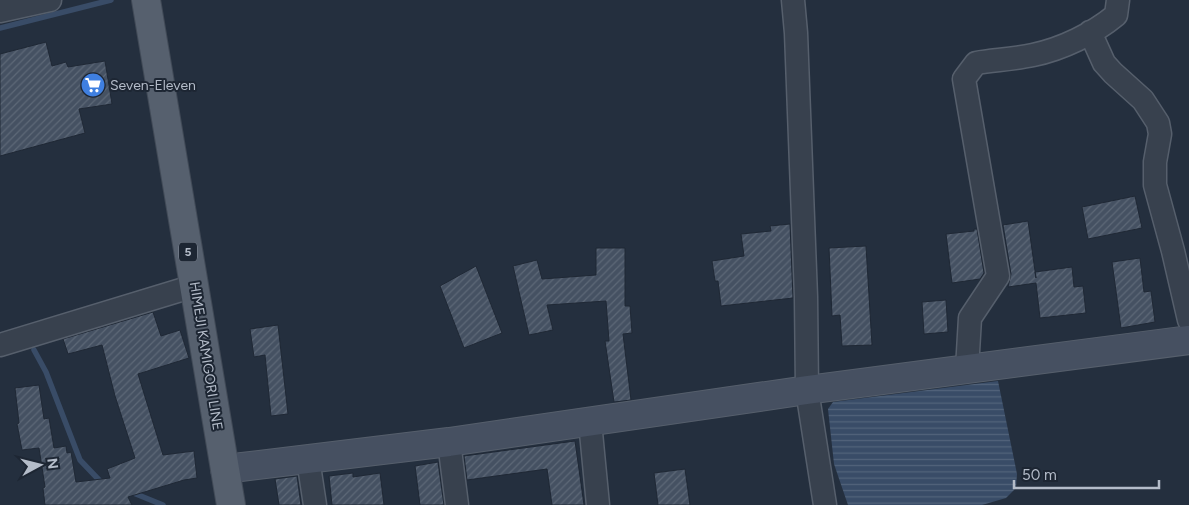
<svg xmlns="http://www.w3.org/2000/svg" width="1189" height="505" viewBox="0 0 1189 505" font-family="Figtree,sans-serif">
<style>
.water{fill:url(#water-rules)}
.lines{fill:none;stroke-linecap:round;stroke-linejoin:round}
.stream{stroke:#394c67;stroke-width:5.5}
.building{fill:url(#building-hatch);stroke:#1f2835}
.street-casing{stroke:#565f6c;stroke-width:25}
.secondary-casing{stroke:#565f6c;stroke-width:30}
.primary-casing{stroke:#414a57;stroke-width:30}
.street{stroke:#38414e;stroke-width:22}
.secondary{stroke:#465061;stroke-width:28}
.primary{stroke:#56606e;stroke-width:28}
.labels{text-anchor:middle;dominant-baseline:central;stroke-width:4;stroke-linejoin:round;paint-order:stroke}
.shield{fill:#1d2633;stroke:#878f9c;stroke-width:1}
.shield-label{font-size:12px;font-weight:bold;fill:#b4bcc9}
.poi-label{font-size:14px;fill:#b4bcc9;stroke:#1d2633;text-anchor:start}
.street-label{font-size:14px;fill:#b4bcc9;stroke:#1d2633}
</style>
<defs>
<pattern id="water-rules" width="6" height="5" patternUnits="userSpaceOnUse" patternTransform="scale(1.25)"><rect width="6" height="5" fill="#394c67"/><path d="M0 2.5h6" fill="none" stroke="#53647b"/></pattern>
<pattern id="building-hatch" width="6" height="6" patternUnits="userSpaceOnUse" patternTransform="scale(1.25)"><rect width="6" height="6" fill="#455162"/><path d="M-1 1l2-2M0 6l6-6M5 7l2-2" fill="none" stroke="#5d6877"/></pattern>
</defs>
<rect width="100%" height="100%" fill="#242f3e"/>
<path class="water" d="M 998,381 L 1017,474 L 1016,488 L 1006,498 L 982,505 L 848,505 L 834,464 L 828,409 L 833,402 Z"/>
<g class="lines">
<path class="stream" d="M 0,28 L 111,0
M 34,350 L 46,372 L 80,460 L 100,481 L 103,482
M 131,492 L 163,505"/>
</g>
<path class="building" d="M 46,42 L 52,66 L 66,62 L 68,67 L 105,61 L 112,104 L 79,109 L 85,133 L 0,156 L 0,54 Z
M 1135,196 L 1142,228 L 1088,239 L 1082,207 Z
M 1028,221 L 1036,278 L 1035,272 L 1072,267 L 1074,287 L 1083,286 L 1086,313 L 1040,318 L 1036,283 L 1008,287 L 1011,274 L 1003,225 Z
M 790,224 L 793,298 L 721,306 L 718,281 L 715,281 L 712,261 L 744,256 L 741,234 L 771,231 L 770,226 Z
M 974,229 L 977,229 L 984,273 L 980,279 L 952,283 L 946,234 L 974,231 Z
M 866,246 L 872,345 L 842,346 L 840,315 L 832,316 L 829,248 Z
M 596,248 L 625,248 L 625,306 L 630,306 L 632,333 L 623,334 L 631,400 L 614,402 L 605,341 L 609,341 L 606,301 L 547,305 L 553,330 L 529,335 L 513,266 L 537,260 L 542,279 L 596,275 Z
M 1140,258 L 1144,292 L 1151,291 L 1155,322 L 1121,328 L 1112,262 Z
M 476,266 L 502,333 L 464,348 L 440,286 Z
M 946,300 L 948,332 L 924,334 L 922,302 Z
M 153,312 L 161,336 L 180,330 L 189,358 L 138,374 L 163,455 L 194,451 L 197,478 L 184,480 L 128,497 L 132,505 L 45,505 L 43,488 L 45,487 L 39,448 L 22,450 L 17,424 L 19,423 L 15,388 L 39,385 L 44,419 L 49,418 L 54,448 L 66,446 L 67,453 L 71,452 L 76,482 L 110,478 L 107,469 L 135,458 L 115,396 L 102,345 L 68,354 L 63,339 Z
M 278,325 L 288,414 L 271,416 L 265,355 L 254,357 L 250,329 Z
M 575,441 L 584,505 L 552,505 L 547,469 L 467,480 L 464,456 Z
M 438,462 L 444,505 L 420,505 L 415,466 Z
M 685,469 L 690,505 L 658,505 L 654,473 Z
M 353,473 L 353,477 L 380,473 L 384,505 L 332,505 L 329,476 Z
M 297,476 L 301,505 L 279,505 L 275,479 Z"/>
<g class="lines">
<defs>
<path id="street" d="M 793,0 L 796,33 L 806,297 L 807,390 L 825,505
M 0,11 L 50,0
M 1090,32 L 1104,63 L 1113,73 L 1143,100 L 1158,123 L 1160,134 L 1155,162 L 1155,185 L 1173,251 L 1189,320
M 0,345 L 194,286
M 967,369 L 970,318 L 998,276 L 964,79 L 976,63 C 995,60 1014,59 1033,55 C 1062,49 1093,34 1116,15 L 1118,0
M 590,422 L 598,505
M 449,442 L 457,505
M 308,459 L 315,505"/>
<path id="secondary" d="M 225,469 L 449,442 L 807,390 L 1189,340"/>
<path id="primary" d="M 146,0 L 231,505"/>
</defs>
<use href="#street" class="street-casing"/>
<use href="#secondary" class="secondary-casing"/>
<use href="#primary" class="primary-casing"/>
<use href="#street" class="street"/>
<use href="#secondary" class="secondary"/>
<use href="#primary" class="primary"/>
</g>
<defs>
<symbol id="supermarket-disc" viewBox="-11 -11 22 22"><circle r="9.5" fill="#3f7fe0" stroke="#1d2633"/><path d="M-6-5.5h2.5l.6 2H6L4.5 2H-2.5L-4.4-4H-6ZM-1.5 3.2a1.3 1.3 0 1 0 .1 0ZM3 3.2a1.3 1.3 0 1 0 .1 0Z" fill="#fff"/></symbol>
</defs>
<g fill-rule="evenodd">
<use href="#supermarket-disc" x="79" y="71" width="28" height="28"/>
</g>
<g class="labels">
<rect class="shield" x="179" y="242.5" width="18" height="19" rx="4"/>
<g class="shield-label">
<text x="188" y="252">5</text>
</g>
<g class="poi-label">
<text x="110" y="85">Seven-Eleven</text>
</g>
<g class="street-label">
<text transform="translate(206 356) rotate(81)">HIMEJI KAMIGORI LINE</text>
</g>
</g>
<g transform="translate(40 465) rotate(83)" stroke="#1d2633" stroke-width="4" paint-order="stroke">
<path d="M0-4L9 19L0 12L-9 19Z" fill="#b4bcc9"/>
<text y="-8" font-size="14" font-weight="bold" text-anchor="middle" fill="#b4bcc9">N</text>
</g>
<path d="M1014 480v8h145v-8" fill="none" stroke="#b4bcc9" stroke-width="2.5"/>
<text x="1022" y="480" font-size="15" fill="#b4bcc9" stroke="#1d2633" stroke-width="4" paint-order="stroke">50 m</text>
</svg>
